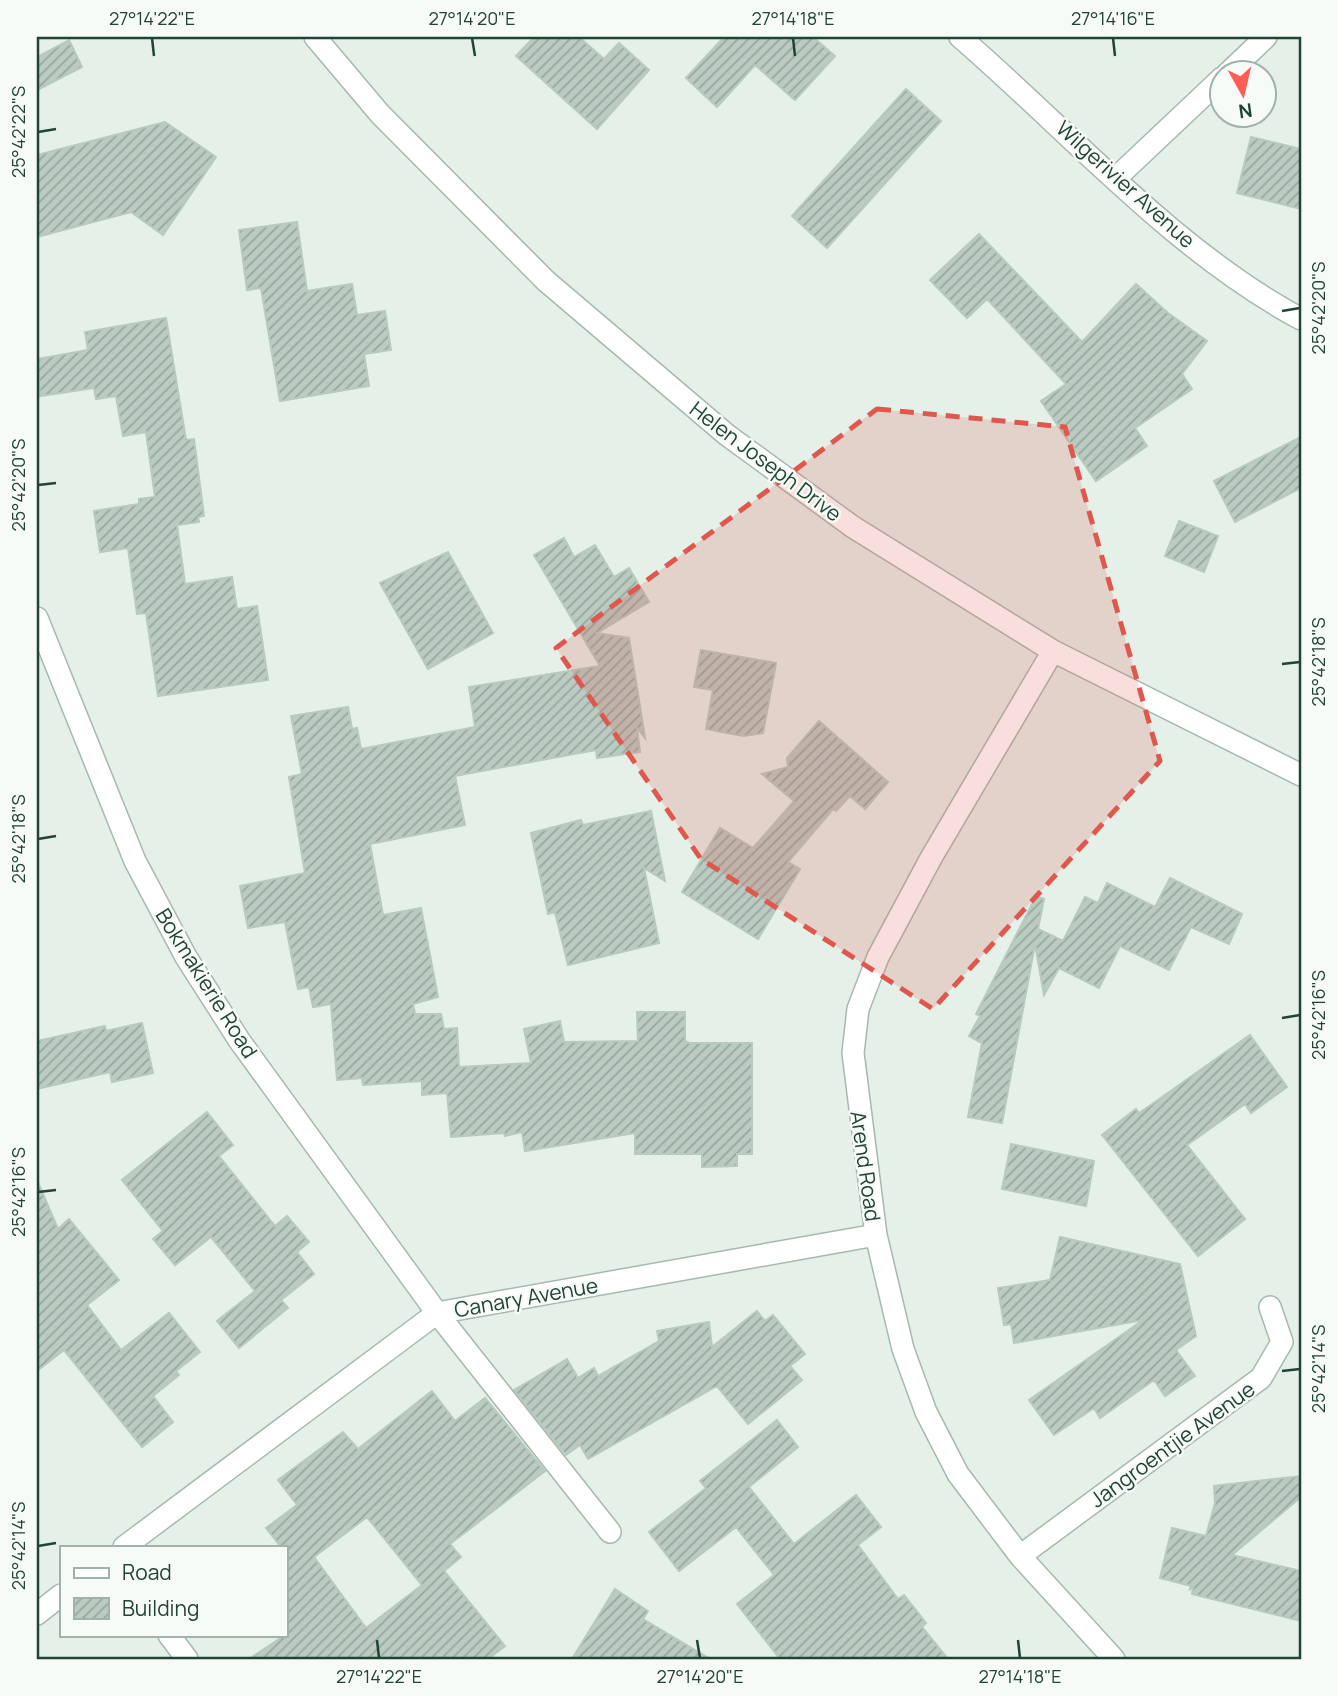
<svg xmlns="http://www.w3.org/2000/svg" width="1338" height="1696" viewBox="0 0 1338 1696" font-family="Manrope,sans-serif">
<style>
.building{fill:url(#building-hatch);stroke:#b6cabe;stroke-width:2;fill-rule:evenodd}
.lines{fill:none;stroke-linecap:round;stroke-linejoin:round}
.minor-casing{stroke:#a6b9af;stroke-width:24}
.minor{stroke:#fff;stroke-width:21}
.marked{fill:#de584f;fill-opacity:0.2;stroke:#de584f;stroke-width:5;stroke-dasharray:14 9;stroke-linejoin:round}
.ticks{fill:none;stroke:#214434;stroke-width:2.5}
.labels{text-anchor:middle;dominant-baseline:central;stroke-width:5;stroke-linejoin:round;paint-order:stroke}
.street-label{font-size:21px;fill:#214434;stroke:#f6fbf8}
.neatline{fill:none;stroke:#214434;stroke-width:2.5}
.ticks-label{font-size:18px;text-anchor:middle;fill:#214434}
</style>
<defs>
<pattern id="building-hatch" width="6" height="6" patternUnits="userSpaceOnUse" patternTransform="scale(1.75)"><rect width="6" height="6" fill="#bacbc1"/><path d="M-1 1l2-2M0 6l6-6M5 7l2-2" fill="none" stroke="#97a69e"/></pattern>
</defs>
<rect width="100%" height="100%" fill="#e5f0e9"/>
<path class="building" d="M 534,37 L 579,37 L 604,59 L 619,43 L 649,70 L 597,129 L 516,56 Z
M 724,37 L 813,37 L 835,56 L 795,100 L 755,65 L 717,107 L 686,78 Z
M 69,40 L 82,67 L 37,90 L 37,57 Z
M 906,89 L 941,121 L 827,248 L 792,216 Z
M 165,122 L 216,157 L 163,235 L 131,212 L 37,237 L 37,155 Z
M 1251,137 L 1301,149 L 1301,209 L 1237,193 Z
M 297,222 L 307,291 L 352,284 L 357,315 L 385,311 L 391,350 L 364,354 L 369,386 L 280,401 L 261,288 L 247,290 L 239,230 Z
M 979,234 L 1082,342 L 1136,284 L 1168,313 L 1207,341 L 1182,374 L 1192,389 L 1135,428 L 1147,446 L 1096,481 L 1041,401 L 1066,384 L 987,299 L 967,318 L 930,280 Z
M 166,318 L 186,440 L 194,439 L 204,516 L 198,517 L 199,522 L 177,525 L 185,584 L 232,577 L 237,609 L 257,606 L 268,680 L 158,696 L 146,613 L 137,614 L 128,548 L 100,552 L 94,511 L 139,504 L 139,499 L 155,497 L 146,432 L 123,436 L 116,396 L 96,399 L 94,388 L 40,396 L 37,359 L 88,350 L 85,332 Z
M 1301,437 L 1301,488 L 1235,522 L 1214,481 Z
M 1179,521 L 1218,536 L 1204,572 L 1165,556 Z
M 564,538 L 574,557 L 595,545 L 614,577 L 629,568 L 649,602 L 597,633 L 629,638 L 645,738 L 637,728 L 640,752 L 597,758 L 596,750 L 455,776 L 465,825 L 370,844 L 383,915 L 421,908 L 438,997 L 413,1004 L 415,1014 L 441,1014 L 444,1029 L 457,1028 L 459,1067 L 531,1063 L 524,1029 L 560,1021 L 564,1042 L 638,1041 L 637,1012 L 685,1012 L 685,1041 L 689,1043 L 752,1043 L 752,1154 L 737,1154 L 737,1166 L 702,1167 L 702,1154 L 635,1154 L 635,1133 L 525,1151 L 522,1132 L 505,1136 L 504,1133 L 451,1137 L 447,1093 L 422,1095 L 422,1081 L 363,1085 L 362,1078 L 337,1080 L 331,1004 L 313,1007 L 309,987 L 298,989 L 285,922 L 248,928 L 240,886 L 305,873 L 289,777 L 302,774 L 291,716 L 348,707 L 352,729 L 357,728 L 361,749 L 475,727 L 469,687 L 600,666 L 534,555 Z
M 448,552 L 493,633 L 428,669 L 380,583 Z
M 701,650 L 776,663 L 763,733 L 743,736 L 706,729 L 713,690 L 694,687 Z
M 819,721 L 888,782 L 865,809 L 850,796 L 836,811 L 833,809 L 788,862 L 800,869 L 758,939 L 682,892 L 720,828 L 753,848 L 794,801 L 762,774 L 788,767 L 787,758 Z
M 651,811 L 665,881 L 644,868 L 659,943 L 568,965 L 555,912 L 548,914 L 531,833 L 581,820 L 583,825 Z
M 1170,878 L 1242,914 L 1229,944 L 1191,927 L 1169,970 L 1120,946 L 1099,988 L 1059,968 L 1044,995 L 1035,944 L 1002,1123 L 968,1117 L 982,1043 L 969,1036 L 980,1016 L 976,1014 L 1036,896 L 1044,899 L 1038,929 L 1063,941 L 1085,897 L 1098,903 L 1107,883 L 1155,907 Z
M 142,1023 L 153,1073 L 112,1082 L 110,1072 L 37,1089 L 37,1041 L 105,1026 L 106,1031 Z
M 1250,1035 L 1287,1087 L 1251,1113 L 1245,1104 L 1187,1145 L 1245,1219 L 1198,1256 L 1102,1135 L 1136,1109 L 1139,1113 L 1145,1109 Z
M 207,1112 L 233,1145 L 219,1156 L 275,1226 L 287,1216 L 309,1242 L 297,1252 L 314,1274 L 281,1300 L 288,1308 L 239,1348 L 217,1321 L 255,1291 L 211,1237 L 175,1265 L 153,1239 L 163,1231 L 122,1180 Z
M 1011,1144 L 1094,1161 L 1086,1206 L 1002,1189 Z
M 37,1180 L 58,1229 L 69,1219 L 119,1280 L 87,1305 L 121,1350 L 169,1313 L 200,1352 L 176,1371 L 179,1375 L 153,1396 L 173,1422 L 142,1447 L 64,1350 L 37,1371 Z
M 1060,1237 L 1180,1264 L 1196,1336 L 1176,1350 L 1195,1376 L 1165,1396 L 1154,1380 L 1100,1418 L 1094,1408 L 1054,1435 L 1029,1400 L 1143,1320 L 1014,1343 L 1011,1324 L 1004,1325 L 998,1288 L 1050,1280 Z
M 757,1311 L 765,1321 L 773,1315 L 805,1354 L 790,1366 L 802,1380 L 748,1424 L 717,1386 L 588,1459 L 580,1445 L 566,1455 L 514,1390 L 567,1359 L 578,1378 L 594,1368 L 598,1376 L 659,1341 L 657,1331 L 709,1322 L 712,1347 Z
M 432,1391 L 455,1421 L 485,1398 L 545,1471 L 450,1544 L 461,1557 L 444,1571 L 505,1646 L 488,1659 L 249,1659 L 285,1635 L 285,1547 L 281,1547 L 266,1528 L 297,1505 L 278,1480 L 343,1432 L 358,1449 ZM 367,1517 L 422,1585 L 366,1628 L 314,1557 Z
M 777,1420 L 798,1447 L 749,1487 L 794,1544 L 856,1495 L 881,1527 L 858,1545 L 898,1599 L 904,1595 L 926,1623 L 922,1627 L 948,1659 L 780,1659 L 737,1604 L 774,1575 L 736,1527 L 679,1571 L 649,1532 L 706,1488 L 700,1481 Z
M 1301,1476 L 1301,1497 L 1232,1555 L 1301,1571 L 1301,1621 L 1192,1594 L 1193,1587 L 1190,1589 L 1191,1586 L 1160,1578 L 1172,1528 L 1206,1536 L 1215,1503 L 1214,1486 Z
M 615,1589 L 648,1611 L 643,1619 L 710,1659 L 572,1659 Z"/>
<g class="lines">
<defs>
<path id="minor" d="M 315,37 L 380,114 L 546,281 L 727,435 L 853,527 L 1053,651 L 1301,775
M 960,37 C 1069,131 1174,251 1301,319
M 1227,74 L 1266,37
M 1116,178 L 1222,78
M 37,618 L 135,861 L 186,957 L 239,1040 L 437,1313 L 610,1532
M 1053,651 L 931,858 L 878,957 L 858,1009 L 853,1053 L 876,1235 L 903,1349 L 926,1412 L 958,1474 L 1020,1556 L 1114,1659
M 124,1547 L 437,1313 L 876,1235
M 1020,1556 L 1261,1378 L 1282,1342 L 1270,1307
M 37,1614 L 61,1595
M 169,1635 L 187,1659"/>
</defs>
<use href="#minor" class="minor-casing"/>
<use href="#minor" class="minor"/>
</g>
<path class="marked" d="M 877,409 L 1065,427 L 1160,761 L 933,1009 L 701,859 L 556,648 Z"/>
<path class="ticks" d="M 152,38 L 154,56M 472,38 L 475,56M 793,38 L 795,56M 1113,38 L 1115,56M 38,132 L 56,129M 1282,311 L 1300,308M 38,485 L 56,483M 1282,664 L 1300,662M 38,839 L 56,836M 1282,1018 L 1300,1015M 38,1192 L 56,1190M 1282,1371 L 1300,1369M 38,1546 L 56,1543M 377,1640 L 379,1658M 697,1640 L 700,1658M 1018,1640 L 1020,1658"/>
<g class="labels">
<g class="street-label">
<text transform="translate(1126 184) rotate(42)">Wilgerivier Avenue</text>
<text transform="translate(766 461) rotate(37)">Helen Joseph Drive</text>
<text transform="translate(207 983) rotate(58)">Bokmakierie Road</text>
<text transform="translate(866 1166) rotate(82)">Arend Road</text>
<text transform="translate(526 1297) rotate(-10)">Canary Avenue</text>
<text transform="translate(1172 1444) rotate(-36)">Jangroentjie Avenue</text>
</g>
</g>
<rect width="1338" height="1696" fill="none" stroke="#f6fbf8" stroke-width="77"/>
<rect x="60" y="1546" width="228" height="91" fill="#f6fbf8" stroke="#a1b2aa" stroke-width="2"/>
<rect x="74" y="1568" width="35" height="10" fill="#ffffff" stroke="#a1b2aa" stroke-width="2"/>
<text x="122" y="1580" font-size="21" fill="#214434">Road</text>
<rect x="74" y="1598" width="35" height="21" fill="url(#building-hatch)" stroke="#a1b2aa" stroke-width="2"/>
<text x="122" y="1616" font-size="21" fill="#214434">Building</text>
<g transform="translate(1243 94) rotate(172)"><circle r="33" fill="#f6fbf8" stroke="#a1b2aa" stroke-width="2"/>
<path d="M0-5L12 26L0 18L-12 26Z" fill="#ff5c54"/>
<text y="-10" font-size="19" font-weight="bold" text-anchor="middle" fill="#214434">N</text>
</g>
<rect x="38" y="38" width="1262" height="1620" class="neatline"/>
<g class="ticks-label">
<text x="152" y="25">27°14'22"E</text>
<text x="472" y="25">27°14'20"E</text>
<text x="793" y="25">27°14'18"E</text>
<text x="1113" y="25">27°14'16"E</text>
<text transform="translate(19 132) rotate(-90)" y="6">25°42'22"S</text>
<text transform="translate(1319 308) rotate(-90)" y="6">25°42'20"S</text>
<text transform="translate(19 485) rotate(-90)" y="6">25°42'20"S</text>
<text transform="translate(1319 662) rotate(-90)" y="6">25°42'18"S</text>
<text transform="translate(19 839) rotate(-90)" y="6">25°42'18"S</text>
<text transform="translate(1319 1015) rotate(-90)" y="6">25°42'16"S</text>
<text transform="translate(19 1192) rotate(-90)" y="6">25°42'16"S</text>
<text transform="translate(1319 1369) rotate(-90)" y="6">25°42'14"S</text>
<text transform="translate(19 1546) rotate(-90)" y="6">25°42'14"S</text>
<text x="379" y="1683">27°14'22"E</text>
<text x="700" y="1683">27°14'20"E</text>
<text x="1020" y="1683">27°14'18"E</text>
</g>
</svg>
